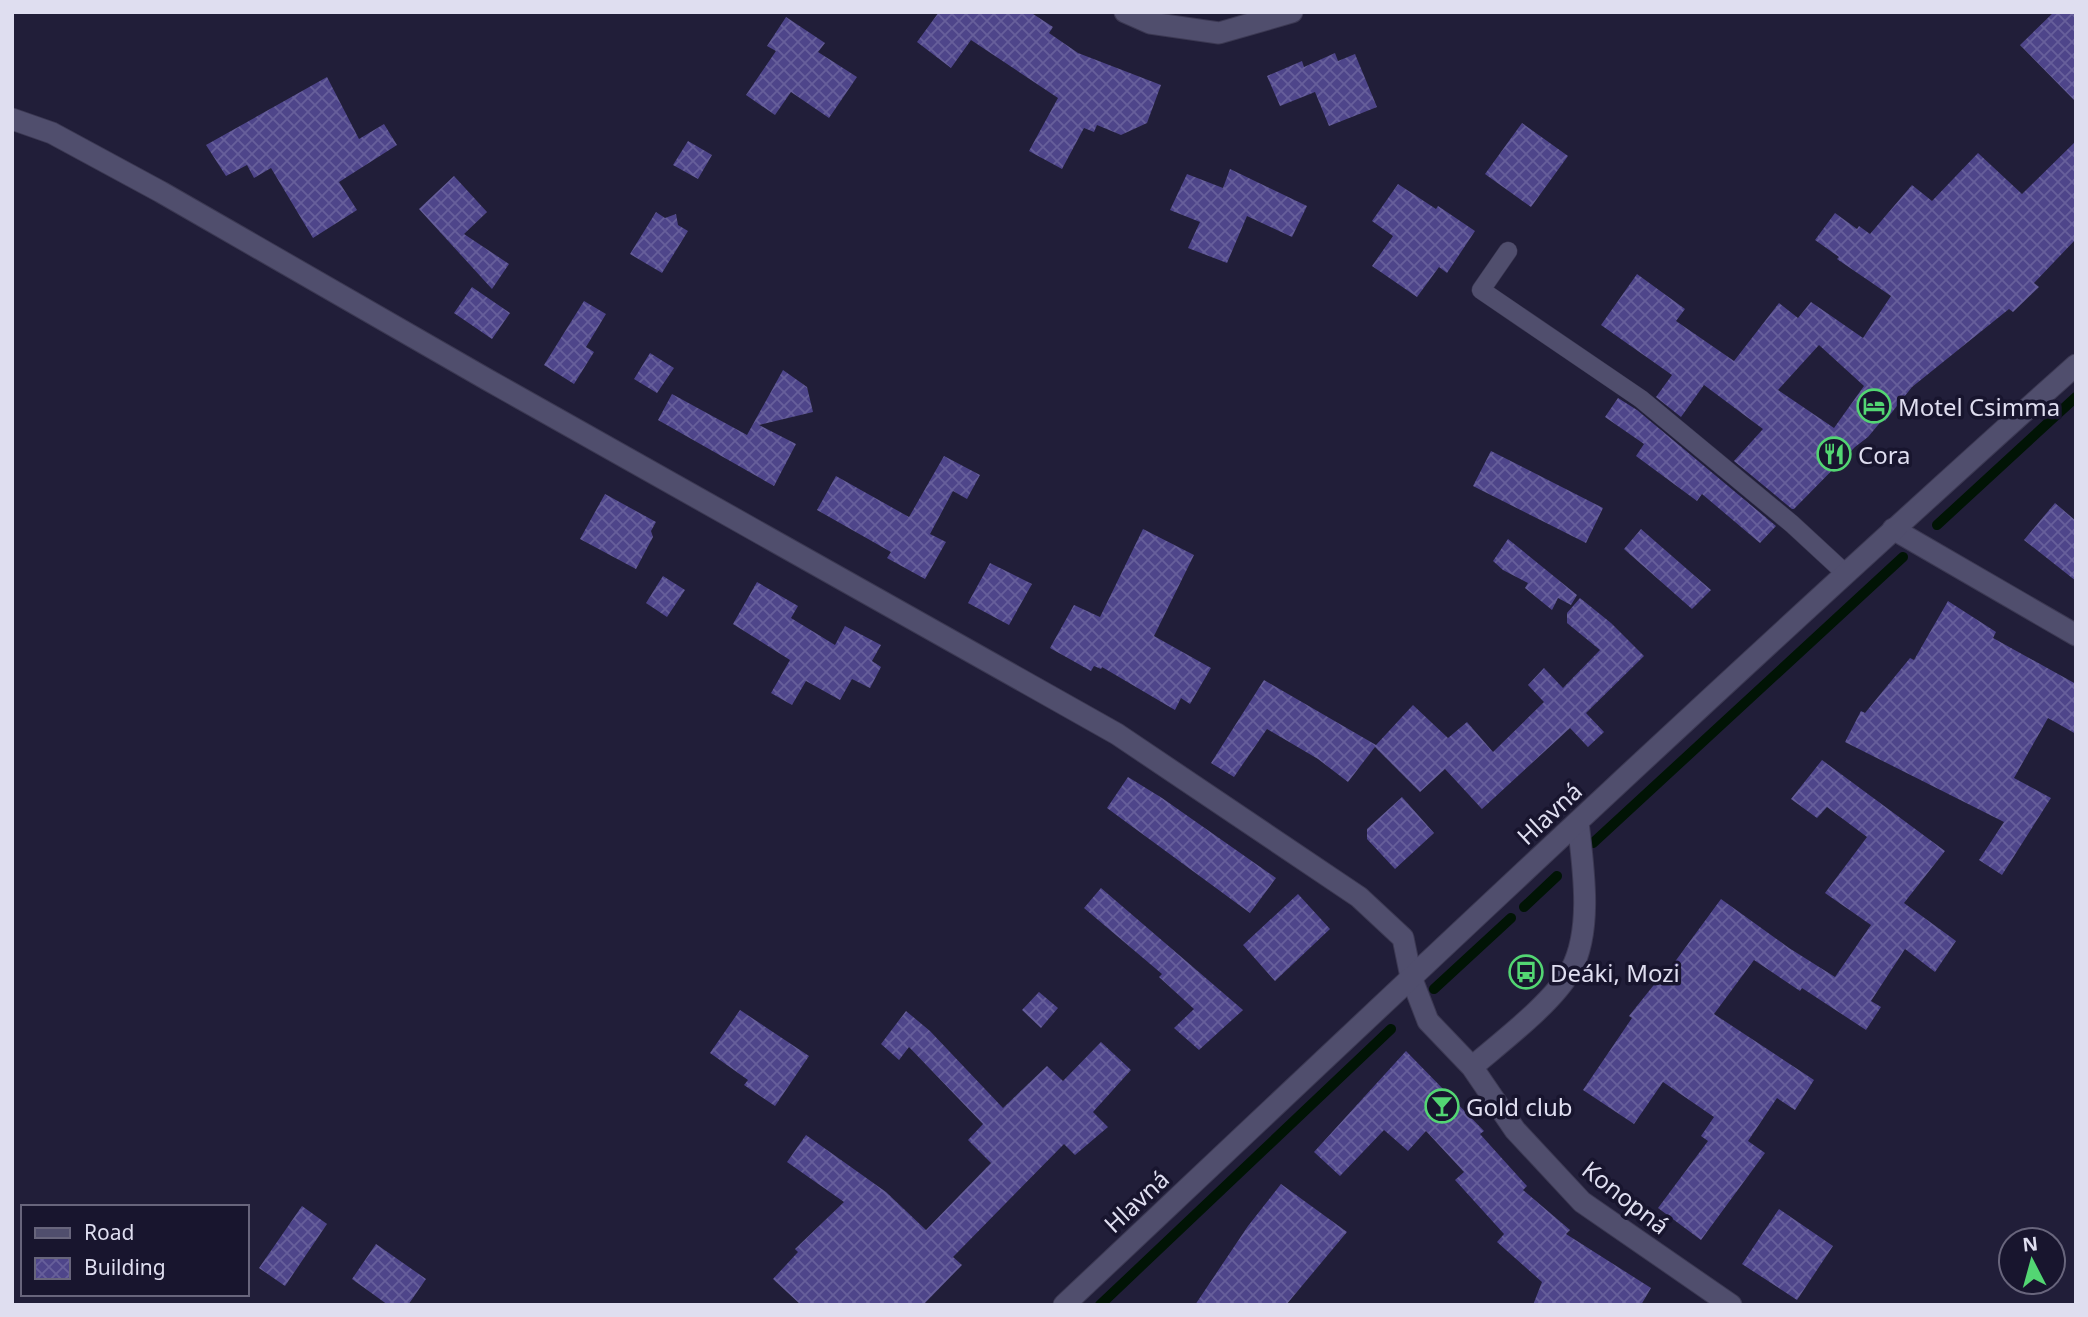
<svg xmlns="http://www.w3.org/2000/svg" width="2088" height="1317" viewBox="0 0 2088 1317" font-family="'Noto Sans',sans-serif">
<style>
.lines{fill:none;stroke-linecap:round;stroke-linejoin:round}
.stream{stroke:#011405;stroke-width:10}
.building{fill:url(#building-cross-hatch);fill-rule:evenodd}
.service-casing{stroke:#3c3953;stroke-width:19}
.minor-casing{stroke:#3c3953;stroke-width:23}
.tertiary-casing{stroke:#3c3953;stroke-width:23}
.service{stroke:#504e6d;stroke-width:18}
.minor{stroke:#504e6d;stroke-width:21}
.tertiary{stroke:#504e6d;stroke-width:21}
.labels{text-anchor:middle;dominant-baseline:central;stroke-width:7;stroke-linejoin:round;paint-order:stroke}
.poi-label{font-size:24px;fill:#dfdef0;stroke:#18152e;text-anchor:start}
.street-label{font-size:24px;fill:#dfdef0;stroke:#18152e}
</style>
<defs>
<pattern id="building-cross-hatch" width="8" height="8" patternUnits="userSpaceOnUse" patternTransform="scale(1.75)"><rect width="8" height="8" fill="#4e458a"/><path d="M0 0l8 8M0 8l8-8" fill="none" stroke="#675f9b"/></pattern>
</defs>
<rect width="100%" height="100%" fill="#211e39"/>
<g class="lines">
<path class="stream" d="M 1937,525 L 2076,397
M 1593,843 L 1903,557
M 1524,907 L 1557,876
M 1434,989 L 1511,918
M 1100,1305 L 1391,1029"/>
</g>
<path class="building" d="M 939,12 L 1030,12 L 1053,27 L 1049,33 L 1078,53 L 1161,85 L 1147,123 L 1121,135 L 1097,125 L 1094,132 L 1084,128 L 1062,169 L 1029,151 L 1058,98 L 971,40 L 951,68 L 917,42 Z
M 2054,12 L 2076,12 L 2076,102 L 2020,45 Z
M 786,17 L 825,43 L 818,52 L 857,77 L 829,118 L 791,92 L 775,115 L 746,95 L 776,51 L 767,46 Z
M 1335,53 L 1338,61 L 1355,54 L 1377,107 L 1329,126 L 1315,92 L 1280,106 L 1267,76 L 1302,61 L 1304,67 Z
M 327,77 L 359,139 L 384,124 L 397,145 L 339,182 L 357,210 L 313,238 L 271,168 L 254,178 L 247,165 L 226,176 L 206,145 Z
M 1522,123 L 1568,156 L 1531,207 L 1485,174 Z
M 688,141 L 712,155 L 698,179 L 673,165 Z
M 2076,141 L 2076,239 L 2034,283 L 2039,287 L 2013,312 L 2009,309 L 1912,387 L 1885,421 L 1883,419 L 1868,437 L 1855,447 L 1794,509 L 1792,509 L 1734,461 L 1763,429 L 1704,385 L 1681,417 L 1656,397 L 1672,375 L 1601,325 L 1637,274 L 1685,309 L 1676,321 L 1734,361 L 1779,303 L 1798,318 L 1811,302 L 1863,338 L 1891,296 L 1837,259 L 1839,257 L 1815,240 L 1835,213 L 1857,229 L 1859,226 L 1870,234 L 1912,185 L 1932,201 L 1978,153 L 2022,194 ZM 1819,345 L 1864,386 L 1834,428 L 1778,390 Z
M 1230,169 L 1307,206 L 1292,237 L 1247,216 L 1227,263 L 1188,248 L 1200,222 L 1170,210 L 1187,174 L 1223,188 Z
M 454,176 L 487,212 L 464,234 L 509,264 L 492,289 L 419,209 Z
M 1398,184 L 1436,209 L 1438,206 L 1475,231 L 1447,273 L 1439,267 L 1417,297 L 1372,266 L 1393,236 L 1372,221 Z
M 656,212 L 665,218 L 676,214 L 678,225 L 688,231 L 662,273 L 630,254 Z
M 472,287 L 510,313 L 492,339 L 454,313 Z
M 584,301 L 606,314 L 586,347 L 594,352 L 574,384 L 544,365 Z
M 650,353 L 674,368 L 657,393 L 634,379 Z
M 783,370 L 807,387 L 813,412 L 759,425 L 796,444 L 774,486 L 658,420 L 672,394 L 747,435 Z
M 1618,398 L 1637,410 L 1776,526 L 1760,543 L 1702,494 L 1697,501 L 1636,456 L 1644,444 L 1605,417 Z
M 1491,451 L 1603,508 L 1586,543 L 1473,486 Z
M 944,456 L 980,475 L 967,499 L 953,491 L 930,534 L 946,542 L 925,579 L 887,558 L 891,552 L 817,510 L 836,476 L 909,517 Z
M 605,494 L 656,522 L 651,531 L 653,537 L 636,569 L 580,539 Z
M 2055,503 L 2076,521 L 2076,581 L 2024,540 Z
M 1143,529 L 1194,555 L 1154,636 L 1211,668 L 1190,704 L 1181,698 L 1175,710 L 1102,667 L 1101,669 L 1094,666 L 1091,671 L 1050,648 L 1074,605 L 1100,617 Z
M 1641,529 L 1711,590 L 1692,609 L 1624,549 Z
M 1508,539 L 1577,595 L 1571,605 L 1558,598 L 1552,610 L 1525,588 L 1528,583 L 1503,570 L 1493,561 Z
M 990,563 L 1032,584 L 1009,625 L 968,603 Z
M 663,576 L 685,590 L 667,617 L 646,603 Z
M 757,582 L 798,606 L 791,618 L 835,645 L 845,626 L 881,645 L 872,661 L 881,667 L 870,688 L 852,679 L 840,700 L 806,681 L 792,705 L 771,693 L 790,660 L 733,624 Z
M 1580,598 L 1611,623 L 1644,656 L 1586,713 L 1604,732 L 1588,747 L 1570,728 L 1482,809 L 1445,769 L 1420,792 L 1375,747 L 1348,782 L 1318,759 L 1267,729 L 1234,777 L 1211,763 L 1264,680 L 1376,745 L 1413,705 L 1448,738 L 1467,722 L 1493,752 L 1544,702 L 1528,685 L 1544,668 L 1563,688 L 1600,650 L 1567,623 L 1567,613 Z
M 1948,601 L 1996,632 L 1993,638 L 2076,684 L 2076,734 L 2048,718 L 2014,778 L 2051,798 L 2002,875 L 1979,860 L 2004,822 L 1845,742 L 1861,711 L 1865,713 L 1910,658 L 1914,660 Z
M 1822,760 L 1945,851 L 1904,903 L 1956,941 L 1935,972 L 1905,949 L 1871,1001 L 1881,1007 L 1866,1030 L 1802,988 L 1800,991 L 1754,960 L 1714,1014 L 1814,1080 L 1795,1110 L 1777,1098 L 1748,1141 L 1765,1153 L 1701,1240 L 1658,1208 L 1708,1141 L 1701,1136 L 1714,1117 L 1663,1082 L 1634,1124 L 1583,1090 L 1632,1018 L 1629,1016 L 1657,981 L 1660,982 L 1721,899 L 1789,948 L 1835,977 L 1871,925 L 1825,893 L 1867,837 L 1827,807 L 1817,818 L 1791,799 Z
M 1128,777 L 1162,798 L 1276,878 L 1250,913 L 1107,808 Z
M 1402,797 L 1434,833 L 1395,869 L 1367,839 L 1367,829 Z
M 1101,888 L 1243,1010 L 1199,1050 L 1174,1028 L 1194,1009 L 1159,977 L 1162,974 L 1084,908 Z
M 1298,894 L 1330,929 L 1275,981 L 1243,945 Z
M 1039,992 L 1058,1008 L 1041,1028 L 1022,1010 Z
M 740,1010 L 809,1056 L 775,1106 L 744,1085 L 748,1080 L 710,1053 Z
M 906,1011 L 930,1031 L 1003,1108 L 1047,1066 L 1063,1081 L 1101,1042 L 1131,1070 L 1093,1112 L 1108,1127 L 1075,1155 L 1064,1144 L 953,1257 L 962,1265 L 923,1305 L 801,1305 L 773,1279 L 798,1252 L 795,1249 L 844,1202 L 787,1162 L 806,1135 L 886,1192 L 926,1230 L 991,1163 L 968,1140 L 983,1124 L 909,1047 L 899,1060 L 881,1044 Z
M 1406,1051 L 1484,1131 L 1480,1134 L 1527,1186 L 1523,1190 L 1570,1230 L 1566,1234 L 1651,1288 L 1641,1305 L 1533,1305 L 1542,1282 L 1497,1242 L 1504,1234 L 1455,1180 L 1464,1172 L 1426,1131 L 1408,1151 L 1384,1130 L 1340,1176 L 1314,1152 Z
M 1281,1184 L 1347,1232 L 1286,1305 L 1195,1305 L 1248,1226 Z
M 302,1206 L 327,1224 L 285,1286 L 259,1268 Z
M 1779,1209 L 1833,1246 L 1797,1300 L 1742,1264 Z
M 376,1244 L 426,1279 L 408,1305 L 388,1305 L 352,1279 Z"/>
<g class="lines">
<defs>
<path id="service" d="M 1508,251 L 1481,290 L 1641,399 L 1792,524 L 1845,573"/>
<path id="minor" d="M 1125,12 L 1150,23 L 1219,33 L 1292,12
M 12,119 L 52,133 L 161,192 L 488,380 L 1117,734 L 1359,897 L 1403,938 L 1411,977 L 1428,1021 L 1472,1067 L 1515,1130 L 1582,1202 L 1731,1305
M 1893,529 L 2076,635
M 1472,1067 C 1501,1042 1554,1002 1571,970 C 1593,929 1583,866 1578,822"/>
<path id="tertiary" d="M 1064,1305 C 1399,989 1733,672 2076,365"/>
</defs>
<use href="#service" class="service-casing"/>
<use href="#minor" class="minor-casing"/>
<use href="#tertiary" class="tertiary-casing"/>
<use href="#service" class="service"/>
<use href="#minor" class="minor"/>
<use href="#tertiary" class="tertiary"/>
</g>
<defs>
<symbol id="hotel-ring" viewBox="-11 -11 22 22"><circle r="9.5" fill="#18152e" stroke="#53d673" stroke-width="1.5"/><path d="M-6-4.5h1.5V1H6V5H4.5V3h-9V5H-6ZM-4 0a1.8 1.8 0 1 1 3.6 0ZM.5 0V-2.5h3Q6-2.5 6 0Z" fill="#53d673"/></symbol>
<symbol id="restaurant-ring" viewBox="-11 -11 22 22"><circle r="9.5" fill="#18152e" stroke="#53d673" stroke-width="1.5"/><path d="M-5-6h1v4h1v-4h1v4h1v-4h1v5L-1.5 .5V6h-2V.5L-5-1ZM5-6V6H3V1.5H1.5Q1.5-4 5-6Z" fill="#53d673"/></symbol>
<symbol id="bus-ring" viewBox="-11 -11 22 22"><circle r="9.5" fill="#18152e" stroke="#53d673" stroke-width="1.5"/><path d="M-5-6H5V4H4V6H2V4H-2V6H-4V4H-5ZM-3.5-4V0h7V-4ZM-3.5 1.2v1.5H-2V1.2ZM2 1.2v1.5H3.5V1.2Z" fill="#53d673"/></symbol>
<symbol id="bar-ring" viewBox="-11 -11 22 22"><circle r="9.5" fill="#18152e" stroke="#53d673" stroke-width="1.5"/><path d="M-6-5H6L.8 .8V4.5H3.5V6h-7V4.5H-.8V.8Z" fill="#53d673"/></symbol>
</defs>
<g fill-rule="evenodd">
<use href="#hotel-ring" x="1855" y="387" width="38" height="38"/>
<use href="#restaurant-ring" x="1815" y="435" width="38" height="38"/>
<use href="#bus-ring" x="1507" y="953" width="38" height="38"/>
<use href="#bar-ring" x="1423" y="1087" width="38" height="38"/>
</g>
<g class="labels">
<g class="poi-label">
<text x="1898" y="406">Motel Csimma</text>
<text x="1858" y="454">Cora</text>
<text x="1550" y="972">Deáki, Mozi</text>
<text x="1466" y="1106">Gold club</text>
</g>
<g class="street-label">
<text transform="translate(1549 813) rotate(-43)">Hlavná</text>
<text transform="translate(1626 1197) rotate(38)">Konopná</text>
<text transform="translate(1136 1201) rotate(-43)">Hlavná</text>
</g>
</g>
<rect width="2088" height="1317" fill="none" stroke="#dfdef0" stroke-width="28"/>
<rect x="21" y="1205" width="228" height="91" fill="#18152e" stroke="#68657c" stroke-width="2"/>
<rect x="35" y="1228" width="35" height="10" fill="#504e6d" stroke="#68657c" stroke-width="2"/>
<text x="84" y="1240" font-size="21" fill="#dfdef0">Road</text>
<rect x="35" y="1258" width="35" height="21" fill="url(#building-cross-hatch)" stroke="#68657c" stroke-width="2"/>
<text x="84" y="1275" font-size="21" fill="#dfdef0">Building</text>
<g transform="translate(2032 1261) rotate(354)"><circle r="33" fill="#18152e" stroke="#68657c" stroke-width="2"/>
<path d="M0-5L12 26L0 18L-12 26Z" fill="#53d673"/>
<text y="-10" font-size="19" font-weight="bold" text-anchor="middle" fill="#dfdef0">N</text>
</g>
</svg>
